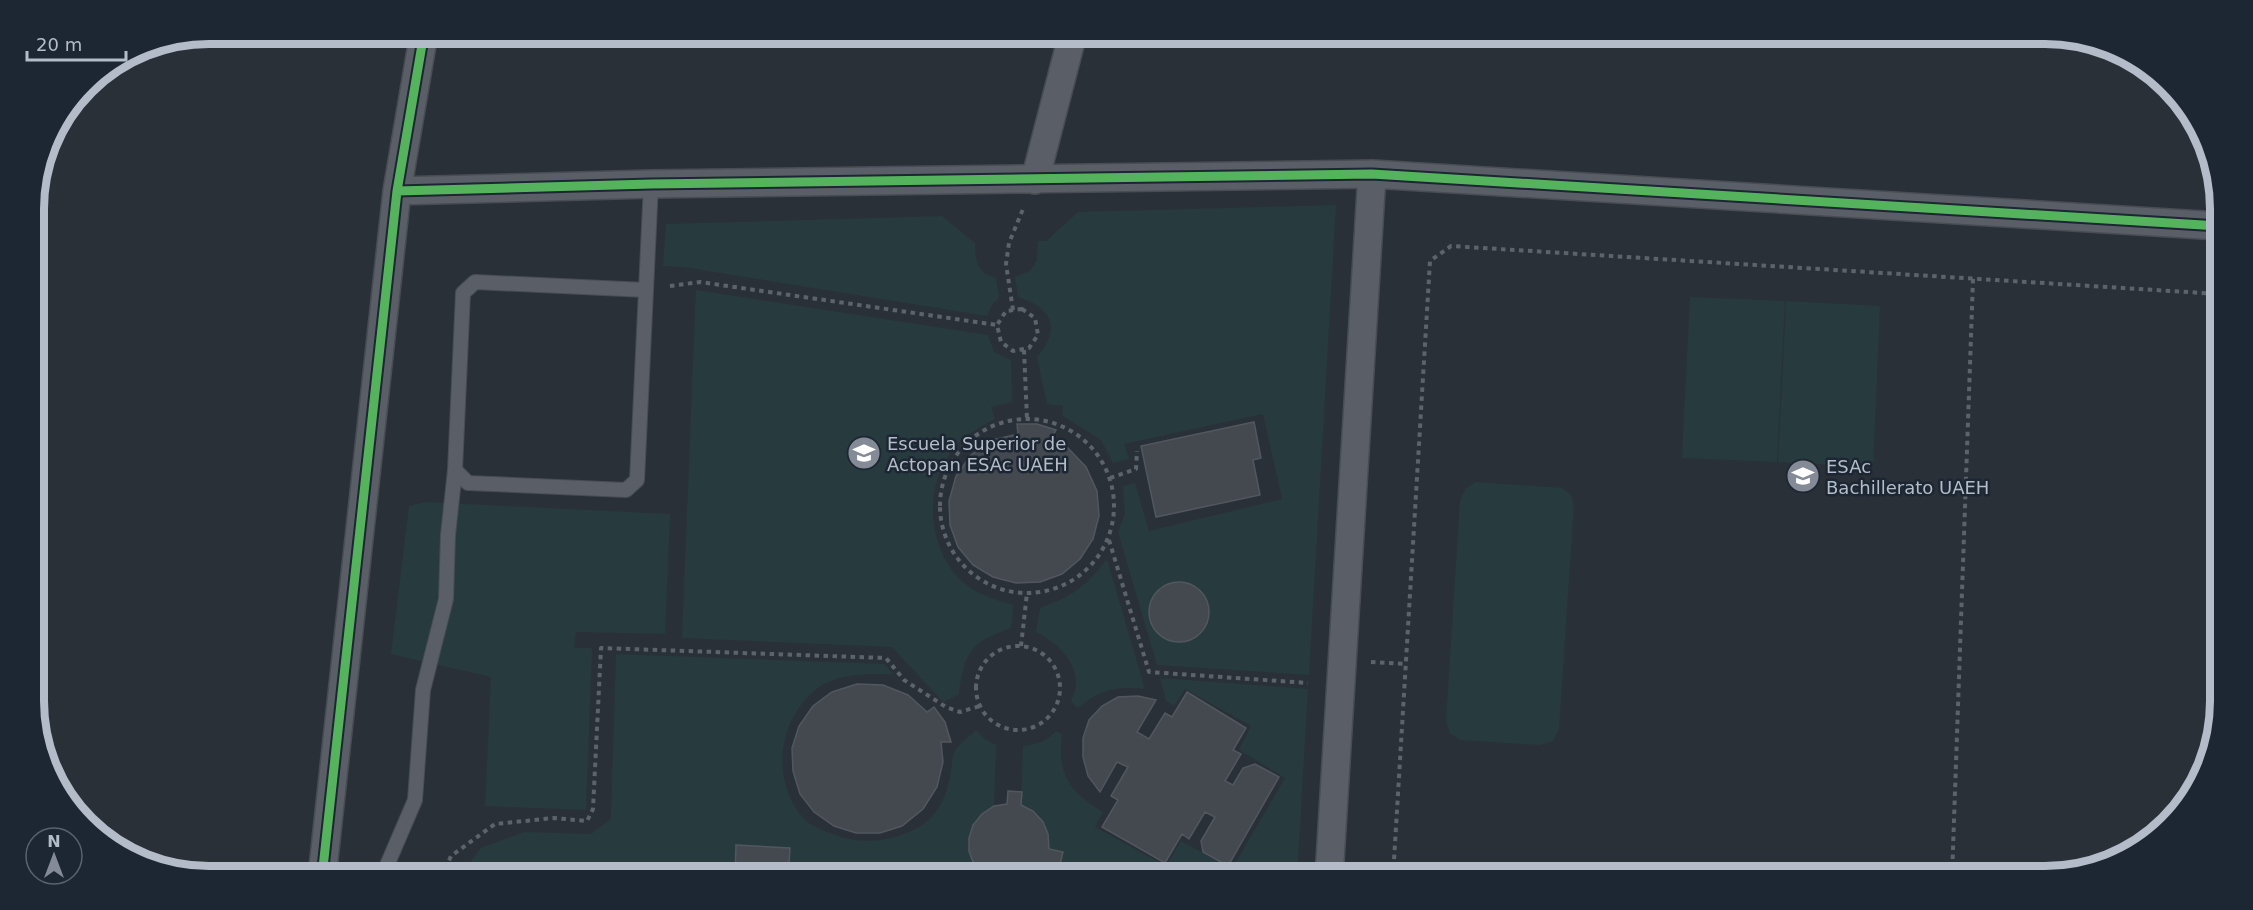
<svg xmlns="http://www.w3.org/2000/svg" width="2253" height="910" viewBox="0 0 2253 910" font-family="'DejaVu Sans',sans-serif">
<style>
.green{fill:#273a3e}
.building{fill:#444950;stroke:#52575f;stroke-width:1.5}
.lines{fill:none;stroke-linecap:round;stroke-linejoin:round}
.lane-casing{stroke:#484c53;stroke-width:16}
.street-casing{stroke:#484c53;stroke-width:30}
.path{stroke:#5d636a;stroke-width:4;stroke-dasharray:4.5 4.5;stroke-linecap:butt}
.lane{stroke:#5a5e66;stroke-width:14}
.street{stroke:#5a5e66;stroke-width:27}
.cycleway-casing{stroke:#1d2633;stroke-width:13}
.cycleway{stroke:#56b35d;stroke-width:9}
.labels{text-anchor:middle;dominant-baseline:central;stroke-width:5;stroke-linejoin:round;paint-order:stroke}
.poi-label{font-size:18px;fill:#b4bcc9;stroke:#1d2633;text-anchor:start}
.rim{fill:none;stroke:#b4bcc9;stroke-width:8}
</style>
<rect width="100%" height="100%" fill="#2a3038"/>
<path class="green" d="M 1336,205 L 1309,675 L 1157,665 L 1118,532 L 1125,514 L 1123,486 L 1135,483 L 1149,531 L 1282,499 L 1263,414 L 1124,444 L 1129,459 L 1113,463 L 1101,440 L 1063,416 L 1063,406 L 1047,404 L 1037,357 C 1062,328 1052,308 1018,297 L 1015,277 L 1030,271 L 1037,260 L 1038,241 L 1046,241 L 1078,212 Z
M 942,216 L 975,243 C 976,262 976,272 996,278 L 999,298 L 992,305 L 987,316 L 683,267 L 663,266 L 666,224 Z
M 696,290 L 988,335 L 994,352 L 1011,360 L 1012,402 L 991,407 L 995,419 C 979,428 962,436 951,452 C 923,490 928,550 963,582 C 976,594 997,600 1013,605 L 1011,628 C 971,642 964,652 959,694 L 943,702 L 892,647 L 682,638 Z
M 1690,297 L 1785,301 L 1777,462 L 1682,458 Z
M 1786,301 L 1880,306 L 1873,467 L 1778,462 Z
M 1476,482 L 1562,488 L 1571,495 L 1574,505 L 1559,729 L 1553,741 L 1540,745 L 1460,740 L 1450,733 L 1446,721 L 1460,501 L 1466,488 Z
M 425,502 L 670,514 L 665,634 L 576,632 L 574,648 L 592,648 L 586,810 L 485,806 L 491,677 L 391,654 L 409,506 Z
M 1107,559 L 1145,689 C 1116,686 1101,689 1078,708 L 1071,702 C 1073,696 1076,689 1076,683 C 1076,659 1055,642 1036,632 L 1040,608 C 1072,596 1086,587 1107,559 Z
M 616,654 L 884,664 L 893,674 C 870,674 847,673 826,683 C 810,691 797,708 790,724 C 776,756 781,800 810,824 C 815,827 821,829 827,832 C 858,846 893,843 922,825 C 940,814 948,791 951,771 C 952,765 952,757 954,753 C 957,745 970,736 976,730 L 985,739 L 996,745 L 994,806 C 968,823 973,835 973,862 L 988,877 L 459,877 L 481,848 L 524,832 L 591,834 L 611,819 Z
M 1160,678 L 1308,689 L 1297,877 L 1057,877 L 1063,853 L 1049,849 C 1048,827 1040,815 1021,805 L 1023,746 C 1038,744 1046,742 1056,731 L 1062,734 C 1057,774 1069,792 1103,812 L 1095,827 L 1166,866 L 1181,841 L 1232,869 L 1285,778 L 1239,750 L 1251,726 L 1185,689 L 1174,706 L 1166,701 Z"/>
<path class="building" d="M 1254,422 L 1261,458 L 1253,460 L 1260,495 L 1156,517 L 1141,446 Z
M 1017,424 L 1037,424 L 1056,430 L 1051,439 L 1068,448 L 1086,467 L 1097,491 L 1099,516 L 1093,539 L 1080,559 L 1062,574 L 1040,582 L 1016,583 L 993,577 L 973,565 L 958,547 L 950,525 L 949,501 L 956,476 L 971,455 L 993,440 L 1018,434 Z
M1149 612a30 30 0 1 1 60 0a30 30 0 1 1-60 0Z
M 857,684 L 883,685 L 908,695 L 927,712 L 934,707 L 945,722 L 951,742 L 941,742 L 943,762 L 937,787 L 923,809 L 902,826 L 880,833 L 856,833 L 834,826 L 814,812 L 800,794 L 793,771 L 792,748 L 799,726 L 813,706 L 832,692 Z
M 1187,692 L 1246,728 L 1233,750 L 1241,754 L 1225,781 L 1233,785 L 1243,768 L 1255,764 L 1279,777 L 1228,866 L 1203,852 L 1201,841 L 1215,817 L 1205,812 L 1189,839 L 1182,834 L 1165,863 L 1102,827 L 1118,800 L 1111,796 L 1128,767 L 1117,762 L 1100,792 L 1088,776 L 1083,757 L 1083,738 L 1089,720 L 1102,706 L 1118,697 L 1138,696 L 1156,700 L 1137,732 L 1149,739 L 1165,713 L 1172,717 Z
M 1008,791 L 1022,792 L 1021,805 L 1033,811 L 1043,822 L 1048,834 L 1049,849 L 1063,852 L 1057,877 L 988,877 L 973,862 L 969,851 L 969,838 L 973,825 L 982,814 L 994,806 L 1007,804 Z
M 736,845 L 790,848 L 788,877 L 735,877 Z
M 1427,864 L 1479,866 L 1479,877 L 1426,877 Z
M 1510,868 L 1562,871 L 1562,877 L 1510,877 Z"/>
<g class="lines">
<defs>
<path id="lane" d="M 475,282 L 646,290 L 637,480 L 626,490 L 468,483 L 455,470 L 463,293 Z
M 646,290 L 651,184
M 382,877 L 415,800 L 423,690 L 446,599 L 448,535 L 455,470"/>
<path id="street" d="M 1035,180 L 1073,33
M 397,191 L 651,184 L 1372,174 L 2219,226
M 322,877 L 397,191 L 424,33
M 1329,877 L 1372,174"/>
</defs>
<use href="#lane" class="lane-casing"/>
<use href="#street" class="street-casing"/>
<path class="path" d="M 670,286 L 700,282 L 997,325
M 1022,309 L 1035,318 L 1038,335 L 1029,348 L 1013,351 L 1001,342 L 997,325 L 1006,311 Z
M 1013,310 L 1006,264 L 1009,243 L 1023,209
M 1024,350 L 1027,419
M940 506a87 87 0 1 1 174 0a87 87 0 1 1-174 0Z
M 1110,478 L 1136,469 L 1137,451
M 1109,540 L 1149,672 L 1308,683
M976 688a42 42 0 1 1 84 0a42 42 0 1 1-84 0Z
M 1021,646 L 1027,593
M 1371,662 L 1406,664
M 442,877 L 451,856 L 495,824 L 554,818 L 587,821 L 593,809 L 601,648 L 886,658 L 904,680 L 946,707 L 960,712 L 980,706
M 1393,877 L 1430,261 L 1451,246 L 2219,294
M 1952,877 L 1973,279"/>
<use href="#lane" class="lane"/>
<use href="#street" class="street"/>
<defs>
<path id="cycleway" d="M 397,191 L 651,184 L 1372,174 L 2219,226
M 322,877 L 397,191 L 424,33"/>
</defs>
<use href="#cycleway" class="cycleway-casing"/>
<use href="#cycleway" class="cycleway"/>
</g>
<defs>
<symbol id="school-disc" viewBox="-11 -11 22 22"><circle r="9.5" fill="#848b96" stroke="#1d2633"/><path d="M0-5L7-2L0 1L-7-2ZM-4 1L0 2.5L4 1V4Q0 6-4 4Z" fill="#fff"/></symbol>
</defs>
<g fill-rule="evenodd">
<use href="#school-disc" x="845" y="434" width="38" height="38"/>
<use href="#school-disc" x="1784" y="457" width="38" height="38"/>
</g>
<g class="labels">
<g class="poi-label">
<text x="887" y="443">Escuela Superior de<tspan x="887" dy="21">Actopan ESAc UAEH</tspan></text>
<text x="1826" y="466">ESAc<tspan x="1826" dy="21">Bachillerato UAEH</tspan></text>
</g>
</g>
<path d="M0 0H2253V910H0ZM209 44H2045A165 165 0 0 1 2210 209V701A165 165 0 0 1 2045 866H209A165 165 0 0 1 44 701V209A165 165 0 0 1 209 44Z" fill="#1d2633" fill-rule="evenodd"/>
<path class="rim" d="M209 44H2045A165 165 0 0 1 2210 209V701A165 165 0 0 1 2045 866H209A165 165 0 0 1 44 701V209A165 165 0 0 1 209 44Z"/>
<g transform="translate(54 856)"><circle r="28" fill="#1d2633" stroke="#59626f" stroke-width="1.5"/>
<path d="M0-4.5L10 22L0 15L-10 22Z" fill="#848b96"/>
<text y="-9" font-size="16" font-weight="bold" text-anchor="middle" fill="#b4bcc9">N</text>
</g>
<path d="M27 51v9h99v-9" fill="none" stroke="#b4bcc9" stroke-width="3"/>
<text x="36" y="51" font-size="18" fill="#b4bcc9" stroke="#1d2633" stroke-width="4.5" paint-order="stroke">20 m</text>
</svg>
